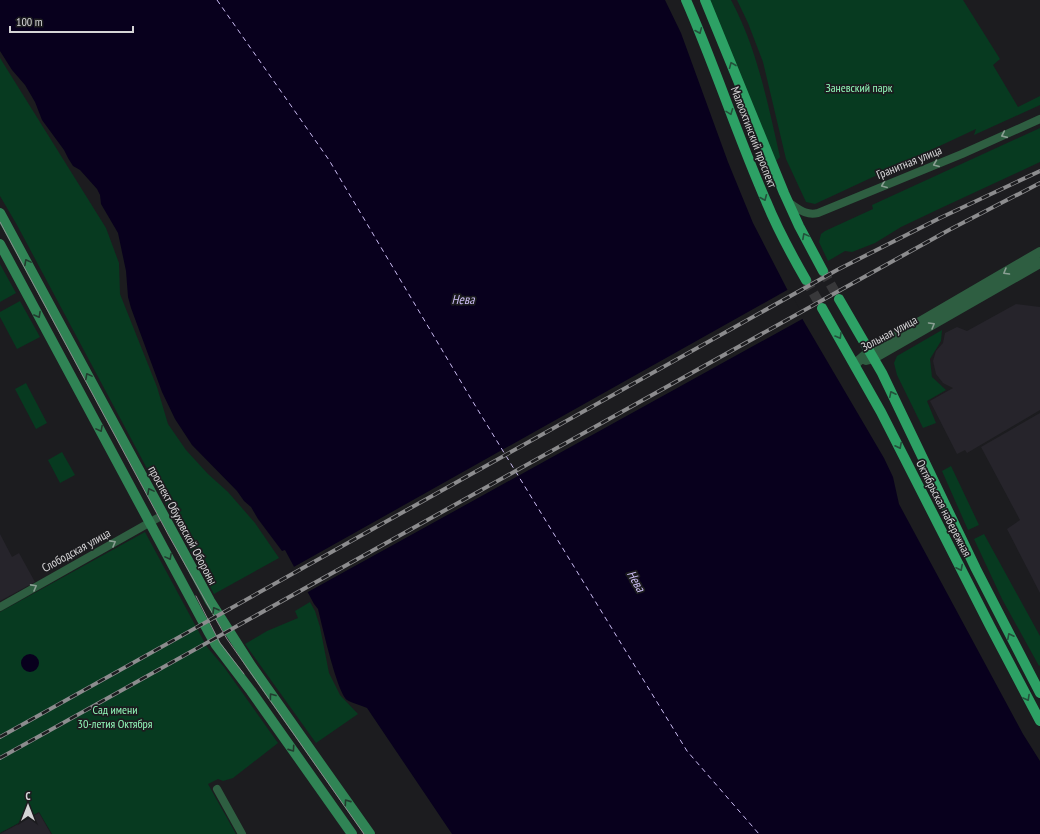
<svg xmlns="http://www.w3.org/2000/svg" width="1040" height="834" viewBox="0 0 1040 834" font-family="'PT Sans Narrow',sans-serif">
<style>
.built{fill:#26242b}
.green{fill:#073a20}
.water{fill:#08001d}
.pier{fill:#1c1c1f}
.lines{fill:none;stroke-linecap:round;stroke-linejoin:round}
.ferry{stroke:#cbbcf3;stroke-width:1;stroke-dasharray:5 4;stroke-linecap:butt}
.primary-tunnel{stroke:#38383a;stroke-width:10;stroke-dasharray:10 5;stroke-linecap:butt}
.minor{stroke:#2e5e41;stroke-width:8}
.tertiary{stroke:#2e5e41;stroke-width:10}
.secondary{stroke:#308455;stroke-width:10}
.primary{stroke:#2da165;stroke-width:10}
.tram{stroke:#8c8c8e;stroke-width:1}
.rail-casing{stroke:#8c8c8e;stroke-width:4}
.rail{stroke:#1c1c1f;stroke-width:2.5;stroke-dasharray:8;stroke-linecap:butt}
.oneway{stroke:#23513b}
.oneway2{stroke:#8a9f93}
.oneway3{stroke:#223b2f}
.labels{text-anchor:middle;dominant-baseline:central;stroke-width:3.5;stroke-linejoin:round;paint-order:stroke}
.park-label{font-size:12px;fill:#91f7b8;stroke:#1c1c1f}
.street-label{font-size:12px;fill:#d5d4d6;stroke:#1c1c1f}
.water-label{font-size:13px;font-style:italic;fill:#cbbcf3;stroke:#1c1c1f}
</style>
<rect width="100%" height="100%" fill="#1c1c1f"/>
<path class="built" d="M 1016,304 L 1040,307 L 1040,410 L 967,453 L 965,450 L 957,454 L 930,401 L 953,388 L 943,383 L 936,374 L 933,361 L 936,351 L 943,343 L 945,333 L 957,327 L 967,331 Z
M 1040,413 L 1040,593 L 1007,529 L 1020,520 L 981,447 Z
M 0,534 L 12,557 L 19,553 L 35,582 L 0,601 Z
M 39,813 L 51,834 L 0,834 Z"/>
<path class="green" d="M 709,0 L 731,0 C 757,48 768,104 780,157 L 776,161 L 764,141 Z
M 737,0 L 963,0 L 1000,59 L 993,65 L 1018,107 L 1040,96 L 1040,105 L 974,135 L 976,129 L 815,204 L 806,202 L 786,159 L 763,62 L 748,23 Z
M 0,58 L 106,228 L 119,263 L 120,294 L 157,387 L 168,424 L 186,450 L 208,474 L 228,492 L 255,523 L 279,558 L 214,594 L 17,225 L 0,196 Z
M 1040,128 L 1040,162 L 941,208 L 901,227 L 875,243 L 852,252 L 845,251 L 828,261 L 819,242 L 821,234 L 825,231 L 873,209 L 872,205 Z
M 0,264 L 16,293 L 0,302 Z
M 20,301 L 40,337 L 17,349 L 0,317 L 0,312 Z
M 942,330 L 941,341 L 930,359 L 932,377 L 946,390 L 927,401 L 936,423 L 923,428 L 897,375 L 894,363 L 897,356 Z
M 26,383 L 47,423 L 36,429 L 15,389 Z
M 62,452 L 75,475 L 60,483 L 48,460 Z
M 951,466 L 979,525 L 968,530 L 942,471 Z
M 145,532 L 207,647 L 224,667 L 278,743 L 233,778 L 223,781 L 218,779 L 208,784 L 236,834 L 52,834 L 39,812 L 0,833 L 0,612 Z
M 984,534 L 1040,636 L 1040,665 L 1039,666 L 1002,599 L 974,539 Z
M 310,602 L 315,611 L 320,627 L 329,673 L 340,695 L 358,714 L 316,743 L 245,644 L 267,631 L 298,618 L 295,611 Z"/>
<path class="water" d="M 0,0 L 665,0 L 681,33 L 728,162 L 753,223 L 803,320 L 884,458 L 893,477 L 899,504 L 1023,734 L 1040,761 L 1040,834 L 452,834 L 367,708 C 361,705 351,703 347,700 C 337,692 322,625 318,609 L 314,604 L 285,550 L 282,551 L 258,519 L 251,507 L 244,501 L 237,491 L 192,445 L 175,419 L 162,392 L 131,308 L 128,297 L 126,271 L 118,233 L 101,204 L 100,195 L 97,189 L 80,170 L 73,166 L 68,158 L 64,150 L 42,120 L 35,102 L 25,85 L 12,70 L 0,51 Z
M21 663a9 9 0 1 1 18 0a9 9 0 1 1-18 0Z"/>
<path class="pier" d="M 789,289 L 804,318 L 306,593 L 292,568 Z"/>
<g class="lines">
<path class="ferry" d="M 217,0 L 329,160 L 473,402 L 687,751 L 759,834"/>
<path class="primary-tunnel" d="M 823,271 L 839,299
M 806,280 L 822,308"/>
<path class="minor" d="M 788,202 C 798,208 805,216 818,213 L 962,154 L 1040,119
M 0,607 L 163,515
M 217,789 L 242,834"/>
<path class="tertiary" d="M 866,360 L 874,358 L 1040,263
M 855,364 L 870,351 L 1040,252"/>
<path class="secondary" d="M 0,213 L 210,601 L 252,667 L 370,834
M 0,244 L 208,631 L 216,645 L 251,691 L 352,834"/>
<path class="primary" d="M 686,0 C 715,66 737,135 766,201 C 777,228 791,254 806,280
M 705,0 L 784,193 L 799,226 L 823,271
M 839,299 L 882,373 L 976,569 L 1040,693
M 822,308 L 881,412 L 990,626 L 1040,721"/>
<path class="tram" d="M 0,222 L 169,536 L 227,639 L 364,834
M 196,596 L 220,643 L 244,674"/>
<defs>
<path id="rail" d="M 0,737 L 837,270 L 940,218 L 1040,171
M 0,758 L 846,287 L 949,230 L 1040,183"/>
</defs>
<use href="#rail" class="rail-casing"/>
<use href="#rail" class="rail"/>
</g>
<defs><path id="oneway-chevron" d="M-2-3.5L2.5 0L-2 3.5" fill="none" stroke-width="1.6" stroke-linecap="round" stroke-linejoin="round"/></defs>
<g class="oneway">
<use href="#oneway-chevron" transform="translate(699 31) rotate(67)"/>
<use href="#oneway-chevron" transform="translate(732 65) rotate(-112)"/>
<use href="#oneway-chevron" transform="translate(730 112) rotate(69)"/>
<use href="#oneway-chevron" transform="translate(764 198) rotate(67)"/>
<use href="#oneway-chevron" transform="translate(805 236) rotate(-118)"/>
<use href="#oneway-chevron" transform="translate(839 336) rotate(60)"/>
<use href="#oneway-chevron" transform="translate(892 394) rotate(-116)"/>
<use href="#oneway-chevron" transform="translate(899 446) rotate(63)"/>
<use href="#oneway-chevron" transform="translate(960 568) rotate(63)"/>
<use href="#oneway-chevron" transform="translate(1010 636) rotate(-117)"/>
<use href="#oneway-chevron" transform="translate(1027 698) rotate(61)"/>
</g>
<g class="oneway2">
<use href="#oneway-chevron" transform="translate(1004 135) rotate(156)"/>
<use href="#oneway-chevron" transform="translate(936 164) rotate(158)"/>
<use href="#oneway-chevron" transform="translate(884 185) rotate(158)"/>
<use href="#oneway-chevron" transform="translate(1006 272) rotate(150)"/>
<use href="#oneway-chevron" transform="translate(932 325) rotate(-30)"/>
<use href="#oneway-chevron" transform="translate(113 543) rotate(-29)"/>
<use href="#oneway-chevron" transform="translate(34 587) rotate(-29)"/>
</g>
<g class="oneway3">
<use href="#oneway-chevron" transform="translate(27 262) rotate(-118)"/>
<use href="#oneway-chevron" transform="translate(38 315) rotate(61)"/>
<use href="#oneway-chevron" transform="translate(88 376) rotate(-118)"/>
<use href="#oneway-chevron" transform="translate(100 429) rotate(62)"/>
<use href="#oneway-chevron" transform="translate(150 491) rotate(-118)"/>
<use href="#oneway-chevron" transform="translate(169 557) rotate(62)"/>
<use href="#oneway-chevron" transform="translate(215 610) rotate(-121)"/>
<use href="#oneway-chevron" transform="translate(272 696) rotate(-126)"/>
<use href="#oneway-chevron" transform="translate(292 749) rotate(55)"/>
<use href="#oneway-chevron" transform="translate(347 802) rotate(-125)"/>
</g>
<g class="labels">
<g class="park-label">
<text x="859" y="87">Заневский парк</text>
<text x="115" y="709">Сад имени<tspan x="115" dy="14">30-летия Октября</tspan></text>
</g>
<g class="street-label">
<text transform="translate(754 137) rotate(69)">Малоохтинский проспект</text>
<text transform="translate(909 162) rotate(-22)">Гранитная улица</text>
<text transform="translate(889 333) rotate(-28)">Зольная улица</text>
<text transform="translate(944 508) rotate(63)">Октябрьская набережная</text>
<text transform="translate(183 525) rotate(62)">проспект Обуховской Обороны</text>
<text transform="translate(76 550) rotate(-29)">Слободская улица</text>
</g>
<g class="water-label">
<text x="463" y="299">Нева</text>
<text transform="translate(636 581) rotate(60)">Нева</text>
</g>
</g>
<g transform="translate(28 806)" stroke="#1c1c1f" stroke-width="3" paint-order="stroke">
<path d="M0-3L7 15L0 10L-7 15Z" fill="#d5d4d6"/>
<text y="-6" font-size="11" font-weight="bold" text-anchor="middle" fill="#d5d4d6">С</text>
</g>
<path d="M10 26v6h123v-6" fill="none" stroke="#d5d4d6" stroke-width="2"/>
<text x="16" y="26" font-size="12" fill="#d5d4d6" stroke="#1c1c1f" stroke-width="3" paint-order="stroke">100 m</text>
</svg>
